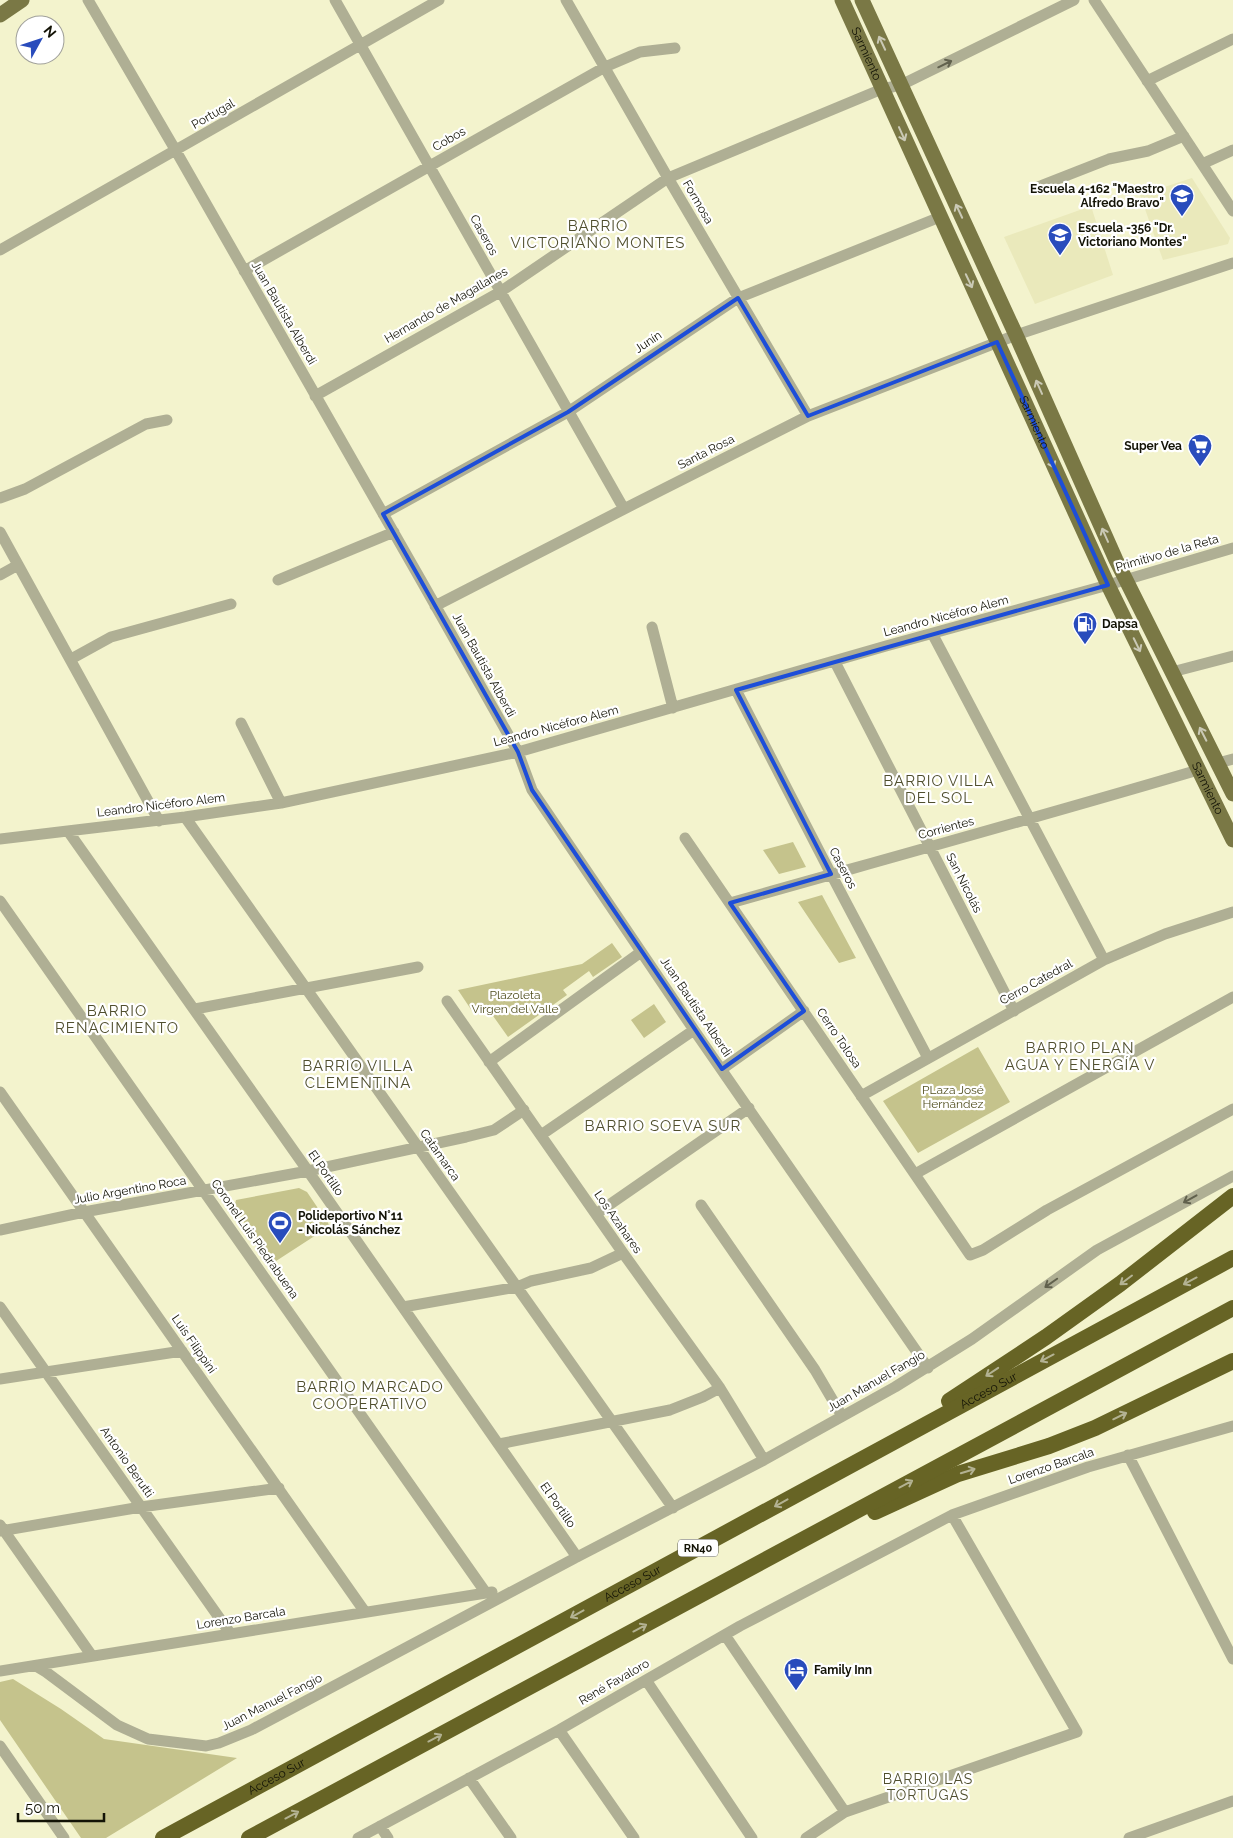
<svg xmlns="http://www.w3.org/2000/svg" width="1233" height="1838" viewBox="0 0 1233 1838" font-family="Raleway,sans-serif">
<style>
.built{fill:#eae9bb}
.green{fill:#c5c38c}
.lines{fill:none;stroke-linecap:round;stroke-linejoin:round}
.minor{stroke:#afaf94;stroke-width:11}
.major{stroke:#7a7845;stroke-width:15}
.highway{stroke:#676425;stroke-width:16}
.oneway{stroke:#cac9b5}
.oneway2{stroke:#61614d}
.oneway3{stroke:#b3b292}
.marked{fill:none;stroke:#1d4ed8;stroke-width:4;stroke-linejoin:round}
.labels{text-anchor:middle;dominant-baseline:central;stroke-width:4.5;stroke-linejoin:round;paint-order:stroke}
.shield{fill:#fff;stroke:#5a5a51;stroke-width:1}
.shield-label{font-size:11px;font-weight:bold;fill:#131306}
.street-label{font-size:12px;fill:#131306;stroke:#fff}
.poi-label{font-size:12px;font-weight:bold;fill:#131306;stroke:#fff;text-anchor:start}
.park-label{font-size:12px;fill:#514f1f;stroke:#fff}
.neighbourhood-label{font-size:14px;letter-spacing:1px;fill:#504f2e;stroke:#fff}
.quarter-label{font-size:15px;letter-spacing:1px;fill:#504f2e;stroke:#fff}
</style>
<rect width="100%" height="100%" fill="#f3f3cd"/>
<path class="built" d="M 1192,178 L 1230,238 L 1228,244 L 1163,260 L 1140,195 Z
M 1091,206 L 1113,275 L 1035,304 L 1004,237 Z"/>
<path class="green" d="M 793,842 L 806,867 L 779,874 L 763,850 Z
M 822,895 L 856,958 L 839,963 L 798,902 Z
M 612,943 L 622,957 L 593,977 L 589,971 L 563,990 L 567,995 L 508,1037 L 486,1006 L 474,1014 L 458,990 L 582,964 Z
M 654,1004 L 666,1022 L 644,1038 L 631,1020 Z
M 978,1047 L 1010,1102 L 918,1153 L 883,1101 Z
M 299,1188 L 307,1192 L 330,1226 L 273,1263 L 234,1208 L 236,1200 Z
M 13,1679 L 61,1709 L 104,1739 L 237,1758 L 106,1838 L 81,1838 L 0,1720 L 0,1682 Z"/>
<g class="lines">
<path class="minor" d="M 88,0 L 176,151 L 422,582 L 518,752 L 532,790 L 694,1030 L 928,1368
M 335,0 L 624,509
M 566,0 L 668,178 L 808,416
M 1094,0 L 1233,211
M 1147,81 L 1233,39
M 1202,164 L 1233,150
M 1035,188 L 1109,159 L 1148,151 L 1184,136
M 0,250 L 439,0
M 244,271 L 605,67 L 640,52 L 675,48
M 315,396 L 500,292 L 668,178 L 882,89 L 901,85 L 1074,0
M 0,498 L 25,489 L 146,424 L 167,420
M 383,514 L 568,412 L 738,298 L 940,217
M 0,532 L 159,821
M 0,575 L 18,565
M 278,580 L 394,532
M 435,606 L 624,509 L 808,416 L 1016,335 L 1233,263
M 652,627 L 673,708
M 933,635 L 1104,960
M 71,659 L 111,637 L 231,604
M 835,662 L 1014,1011
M 1172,672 L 1233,656
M 736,690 L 831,874 L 928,1058
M 241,723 L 281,803
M 1218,763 L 1233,759
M 185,817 L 673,1508
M 68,831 L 308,1171 L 577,1557
M 685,838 L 970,1255 L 983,1250 L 1047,1210 L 1233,1109
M 0,839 L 185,817 L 281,803 L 518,752 L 886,646 L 1108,585 L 1233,548
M 0,901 L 486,1593
M 730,903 C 886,859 1042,816 1198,770
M 447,1001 L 623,1253 L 720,1388 L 764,1460
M 195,1009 L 418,967
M 489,1062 L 641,952
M 722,1069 L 804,1011
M 0,1092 L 365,1612
M 861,1096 L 1104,960 L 1165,934 L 1233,912
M 541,1135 L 694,1030
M 915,1174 L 1233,997
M 701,1205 L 815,1370 L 842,1416
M 596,1214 L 749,1108
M 0,1230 L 84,1212 L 308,1171 L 466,1137 L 494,1130 L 524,1110
M 0,1307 L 230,1633
M 403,1307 L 517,1287 L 531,1281 L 591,1268 L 623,1253
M 0,1379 L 182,1351
M 499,1444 L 670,1410 L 703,1397 L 720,1388
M 1128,1455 L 1233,1659
M 0,1525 L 92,1656
M 0,1531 L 141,1507 L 279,1488
M 725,1635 L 845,1812
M 36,1666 L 46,1672 L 117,1725 L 148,1739 L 206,1746 L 219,1743 L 251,1730 L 577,1557 L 764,1460 L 895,1387 L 972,1339 L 1097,1250 L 1233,1176
M 0,1671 L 492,1592
M 646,1680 L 752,1838
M 559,1730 L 634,1838
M 0,1746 L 64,1838
M 469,1778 L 511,1838
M 380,1826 L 388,1838
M 358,1838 L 559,1730 L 740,1626 L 952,1515 L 1088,1467 L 1233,1426
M 806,1838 L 845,1812 L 1077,1732 L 952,1515
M 1129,1838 L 1233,1801"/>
<g class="major">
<path id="s1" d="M 842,0 L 1108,585 L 1233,840"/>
<path d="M 862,0 L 1016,335 L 1116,560 L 1233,794"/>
<path d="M 0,15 L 22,0"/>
</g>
<g class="highway">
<path d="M 949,1401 L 1046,1337 L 1120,1284 L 1233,1196"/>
<path d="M 875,1512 L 958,1474 L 1049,1446 L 1095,1428 L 1233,1361"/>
<path id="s2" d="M 163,1838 L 1233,1258"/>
<path d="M 249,1838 L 1233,1308"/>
</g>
</g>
<defs><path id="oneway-shaft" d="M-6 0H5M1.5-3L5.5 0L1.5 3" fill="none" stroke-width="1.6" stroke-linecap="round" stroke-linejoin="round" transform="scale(1.25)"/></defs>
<g class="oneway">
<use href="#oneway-shaft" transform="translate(882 43) rotate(-115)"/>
<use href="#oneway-shaft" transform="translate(902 134) rotate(66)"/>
<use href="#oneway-shaft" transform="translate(959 211) rotate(-115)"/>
<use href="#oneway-shaft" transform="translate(969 281) rotate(65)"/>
<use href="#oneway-shaft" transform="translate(1039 387) rotate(-114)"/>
<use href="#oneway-shaft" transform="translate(1051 461) rotate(66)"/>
<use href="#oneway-shaft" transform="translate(1105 535) rotate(-114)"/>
<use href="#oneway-shaft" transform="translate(1137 645) rotate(64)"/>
<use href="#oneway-shaft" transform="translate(1203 734) rotate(-117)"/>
</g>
<g class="oneway2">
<use href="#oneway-shaft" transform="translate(945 64) rotate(-26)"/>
<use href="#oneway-shaft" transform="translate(1190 1199) rotate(151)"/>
<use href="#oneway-shaft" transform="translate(1051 1283) rotate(145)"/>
</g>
<g class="oneway3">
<use href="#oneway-shaft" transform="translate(1126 1280) rotate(143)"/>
<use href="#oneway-shaft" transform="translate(1190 1281) rotate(152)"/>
<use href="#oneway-shaft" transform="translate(1047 1358) rotate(152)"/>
<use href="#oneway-shaft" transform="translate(992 1372) rotate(146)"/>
<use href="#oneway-shaft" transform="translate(1120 1416) rotate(-26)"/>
<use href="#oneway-shaft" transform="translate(968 1471) rotate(-17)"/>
<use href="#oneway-shaft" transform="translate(906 1484) rotate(-28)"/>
<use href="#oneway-shaft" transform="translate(781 1503) rotate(151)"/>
<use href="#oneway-shaft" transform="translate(577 1614) rotate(151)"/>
<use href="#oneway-shaft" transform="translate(640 1628) rotate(-28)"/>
<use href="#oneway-shaft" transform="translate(435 1738) rotate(-28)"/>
<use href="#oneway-shaft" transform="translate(292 1815) rotate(-28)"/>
</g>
<path class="marked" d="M 738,298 L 808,416 L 997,342 L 1108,585 L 736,690 L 831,874 L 730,903 L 804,1011 L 722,1069 L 532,790 L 518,752 L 383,514 L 568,412 Z"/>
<defs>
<symbol id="school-pin" viewBox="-11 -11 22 30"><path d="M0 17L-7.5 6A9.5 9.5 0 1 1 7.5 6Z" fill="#294cbc" stroke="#fff"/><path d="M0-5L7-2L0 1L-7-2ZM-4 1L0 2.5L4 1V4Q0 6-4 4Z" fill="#fff"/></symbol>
<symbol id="supermarket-pin" viewBox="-11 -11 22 30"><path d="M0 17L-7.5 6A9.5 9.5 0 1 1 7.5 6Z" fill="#294cbc" stroke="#fff"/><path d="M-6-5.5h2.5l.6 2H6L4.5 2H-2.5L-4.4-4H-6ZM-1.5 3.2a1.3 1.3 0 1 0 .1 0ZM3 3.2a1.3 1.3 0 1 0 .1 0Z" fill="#fff"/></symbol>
<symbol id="fuel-pin" viewBox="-11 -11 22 30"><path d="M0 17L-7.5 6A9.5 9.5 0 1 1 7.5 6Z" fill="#294cbc" stroke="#fff"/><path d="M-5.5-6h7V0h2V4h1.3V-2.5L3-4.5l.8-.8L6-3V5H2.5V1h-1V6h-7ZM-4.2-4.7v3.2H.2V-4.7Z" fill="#fff"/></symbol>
<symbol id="stadium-pin" viewBox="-11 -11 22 30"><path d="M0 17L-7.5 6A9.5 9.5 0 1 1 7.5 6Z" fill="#294cbc" stroke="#fff"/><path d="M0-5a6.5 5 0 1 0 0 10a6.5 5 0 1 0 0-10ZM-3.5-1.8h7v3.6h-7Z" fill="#fff"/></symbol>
<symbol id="hotel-pin" viewBox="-11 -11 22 30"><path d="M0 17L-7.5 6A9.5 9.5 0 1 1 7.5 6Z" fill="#294cbc" stroke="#fff"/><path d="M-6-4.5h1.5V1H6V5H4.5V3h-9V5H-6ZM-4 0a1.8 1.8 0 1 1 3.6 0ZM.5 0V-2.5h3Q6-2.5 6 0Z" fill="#fff"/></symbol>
</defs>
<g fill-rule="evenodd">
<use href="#school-pin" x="1168" y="182" width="28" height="38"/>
<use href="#school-pin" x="1046" y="221" width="28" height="38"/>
<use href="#supermarket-pin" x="1186" y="432" width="28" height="38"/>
<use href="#fuel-pin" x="1071" y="610" width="28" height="38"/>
<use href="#stadium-pin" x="266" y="1209" width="28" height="38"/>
<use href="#hotel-pin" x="782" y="1656" width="28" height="38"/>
</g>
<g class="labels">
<rect class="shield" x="678" y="1539.5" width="40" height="17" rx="4"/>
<g class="shield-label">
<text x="698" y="1548">RN40</text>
</g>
<g class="street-label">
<text stroke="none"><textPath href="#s1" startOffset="59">Sarmiento</textPath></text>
<text transform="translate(213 114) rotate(-30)">Portugal</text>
<text transform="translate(449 139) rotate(-30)">Cobos</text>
<text transform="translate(698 202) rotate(60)">Formosa</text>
<text transform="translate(484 235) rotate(61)">Caseros</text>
<text transform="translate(446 305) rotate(-30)">Hernando de Magallanes</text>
<text transform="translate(284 313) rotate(60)">Juan Bautista Alberdi</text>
<text transform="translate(648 342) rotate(-34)">Junín</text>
<text stroke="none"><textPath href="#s1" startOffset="464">Sarmiento</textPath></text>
<text transform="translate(706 452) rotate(-27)">Santa Rosa</text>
<text transform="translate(1167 553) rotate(-16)">Primitivo de la Reta</text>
<text transform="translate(946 616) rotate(-15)">Leandro Nicéforo Alem</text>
<text transform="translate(484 665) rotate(61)">Juan Bautista Alberdi</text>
<text transform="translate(556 726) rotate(-15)">Leandro Nicéforo Alem</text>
<text stroke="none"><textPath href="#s1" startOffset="869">Sarmiento</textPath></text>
<text transform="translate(161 805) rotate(-7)">Leandro Nicéforo Alem</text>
<text transform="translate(946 828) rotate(-15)">Corrientes</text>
<text transform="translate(843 868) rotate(62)">Caseros</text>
<text transform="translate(964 883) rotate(63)">San Nicolás</text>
<text transform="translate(1036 982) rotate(-29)">Cerro Catedral</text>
<text transform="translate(696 1007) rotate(56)">Juan Bautista Alberdi</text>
<text transform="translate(839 1038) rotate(56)">Cerro Tolosa</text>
<text transform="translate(440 1155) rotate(55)">Catamarca</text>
<text transform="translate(326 1173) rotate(55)">El Portillo</text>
<text transform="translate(130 1190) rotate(-10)">Julio Argentino Roca</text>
<text transform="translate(618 1222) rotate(55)">Los Azahares</text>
<text transform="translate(255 1239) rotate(55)">Coronel Luis Piedrabuena</text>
<text transform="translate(194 1344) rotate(55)">Luis Filippini</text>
<text transform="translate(876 1381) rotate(-30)">Juan Manuel Fangio</text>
<text stroke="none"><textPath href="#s2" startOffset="939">Acceso Sur</textPath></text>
<text transform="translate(127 1462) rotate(55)">Antonio Berutti</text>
<text transform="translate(1051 1466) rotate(-19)">Lorenzo Barcala</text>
<text transform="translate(558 1505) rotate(55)">El Portillo</text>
<text stroke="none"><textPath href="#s2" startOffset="534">Acceso Sur</textPath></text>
<text transform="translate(241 1618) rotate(-9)">Lorenzo Barcala</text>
<text transform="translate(614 1682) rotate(-30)">René Favaloro</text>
<text transform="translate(272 1702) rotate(-27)">Juan Manuel Fangio</text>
<text stroke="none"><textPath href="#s2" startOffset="129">Acceso Sur</textPath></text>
</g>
<g class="poi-label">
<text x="1164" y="189" text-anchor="end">Escuela 4-162 "Maestro<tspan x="1164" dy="14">Alfredo Bravo"</tspan></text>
<text x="1078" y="228">Escuela -356 "Dr.<tspan x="1078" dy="14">Victoriano Montes"</tspan></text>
<text x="1182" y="446" text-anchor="end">Super Vea</text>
<text x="1102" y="624">Dapsa</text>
<text x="298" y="1216">Polideportivo N°11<tspan x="298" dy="14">- Nicolás Sánchez</tspan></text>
<text x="814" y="1670">Family Inn</text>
</g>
<g class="park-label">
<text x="515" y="995">Plazoleta<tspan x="515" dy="14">Virgen del Valle</tspan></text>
<text x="953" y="1090">PLaza José<tspan x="953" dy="14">Hernández</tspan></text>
</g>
<g class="neighbourhood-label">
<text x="928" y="1779">BARRIO LAS<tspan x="928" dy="16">TORTUGAS</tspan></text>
</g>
<g class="quarter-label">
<text x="598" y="226">BARRIO<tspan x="598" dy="17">VICTORIANO MONTES</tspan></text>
<text x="939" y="781">BARRIO VILLA<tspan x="939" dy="17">DEL SOL</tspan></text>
<text x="117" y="1011">BARRIO<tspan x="117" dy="17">RENACIMIENTO</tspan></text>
<text x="1080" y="1048">BARRIO PLAN<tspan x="1080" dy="17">AGUA Y ENERGÍA V</tspan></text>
<text x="358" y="1066">BARRIO VILLA<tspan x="358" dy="17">CLEMENTINA</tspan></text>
<text x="663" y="1126">BARRIO SOEVA SUR</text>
<text x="370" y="1387">BARRIO MARCADO<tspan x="370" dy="17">COOPERATIVO</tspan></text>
</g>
</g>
<g transform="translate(40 40) rotate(50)"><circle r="24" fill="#ffffff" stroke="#a1a19b"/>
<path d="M0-4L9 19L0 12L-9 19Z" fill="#294cbc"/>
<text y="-8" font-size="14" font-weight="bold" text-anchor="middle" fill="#131306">N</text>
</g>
<path d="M18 1813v8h86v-8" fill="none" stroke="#131306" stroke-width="2.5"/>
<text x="25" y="1813" font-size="15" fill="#131306" stroke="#ffffff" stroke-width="4" paint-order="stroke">50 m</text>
</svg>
